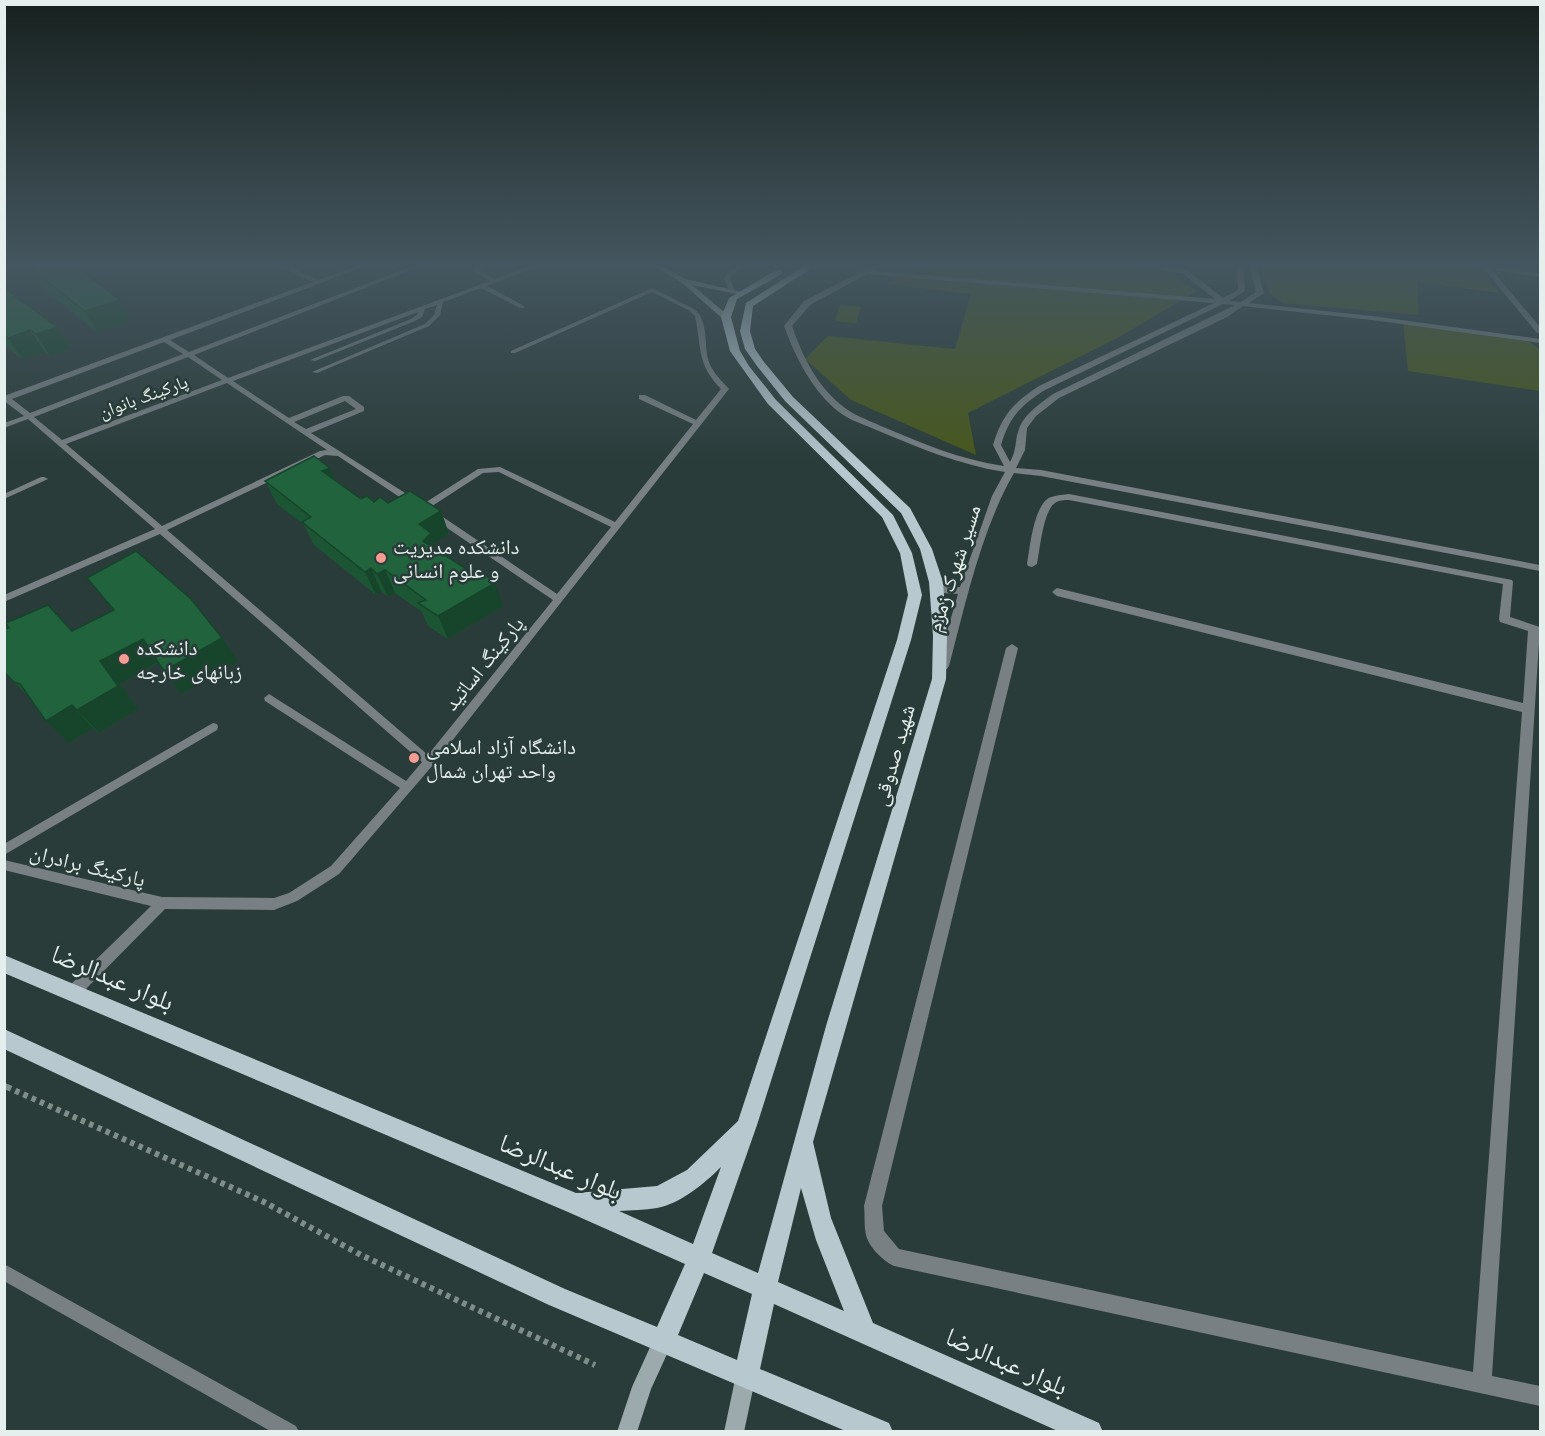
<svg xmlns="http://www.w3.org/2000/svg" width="1545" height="1436" viewBox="0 0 1545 1436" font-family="'Golos Text','Noto Naskh Arabic',sans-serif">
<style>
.green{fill:#48581b}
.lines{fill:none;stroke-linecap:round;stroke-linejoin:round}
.path-far1{stroke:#7f8e8b;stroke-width:4.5;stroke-dasharray:4 4;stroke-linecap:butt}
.path{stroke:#7f8e8b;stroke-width:6;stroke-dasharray:4.5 4.5;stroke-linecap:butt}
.service{fill:#788083;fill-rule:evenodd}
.minor{fill:#788083;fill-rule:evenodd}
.secondary{fill:#9ca9ad;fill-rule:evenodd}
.primary{fill:#b7c8ce;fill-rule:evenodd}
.wall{fill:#1c5534}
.shaded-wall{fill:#16452b}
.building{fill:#20633d;stroke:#16452b;stroke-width:1.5}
.poi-dot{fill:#f59c93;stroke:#2a3c39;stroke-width:2}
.labels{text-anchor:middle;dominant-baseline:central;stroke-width:5;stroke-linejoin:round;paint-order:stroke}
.far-street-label{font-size:18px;fill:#e5f0ee;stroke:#2a3c39}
.poi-label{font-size:21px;fill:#e5f0ee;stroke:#2a3c39;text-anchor:start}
.street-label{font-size:21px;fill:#e5f0ee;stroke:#2a3c39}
.near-street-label{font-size:26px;fill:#e5f0ee;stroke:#2a3c39}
</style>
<rect width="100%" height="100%" fill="#2a3c39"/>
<path class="green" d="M 925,264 L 1130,264 L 1163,269 L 1197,291 L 1119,337 L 968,413 L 976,455 L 851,400 L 805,359 L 828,336 L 955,349 L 971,294 L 885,284 Z
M 1258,264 L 1478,264 L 1499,293 L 1417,282 L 1419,315 L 1283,303 L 1270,294 Z
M 840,305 L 861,307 L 856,323 L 835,321 Z
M 1403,321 L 1530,342 L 1538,348 L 1540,353 L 1540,391 L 1408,371 Z"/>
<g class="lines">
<path class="path-far1" d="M 4,1085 L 11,1088"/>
<path class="path" d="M 7,1087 L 264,1202 L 361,1255 L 595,1365"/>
<path class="service" d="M 275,264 L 283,264 L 318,280 L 362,264 L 371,264 L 170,340 L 189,352 L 418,264 L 424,265 L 194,355 L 228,378 L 490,281 L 471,270 L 482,264 L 490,264 L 479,270 L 495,279 L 534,264 L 543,264 L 487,286 L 524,306 L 524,308 L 520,308 L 481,288 L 443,302 L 440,315 L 429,326 L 317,373 L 312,372 L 425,324 L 434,315 L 437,305 L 425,309 L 422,317 L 415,321 L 315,361 L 310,360 L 411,319 L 417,315 L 418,312 L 233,381 L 289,418 L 343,396 L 349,396 L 364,407 L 364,411 L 311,433 L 416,500 L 416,504 L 410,504 L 338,456 L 325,455 L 167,530 L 428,755 L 553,600 L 431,517 L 431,513 L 437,513 L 557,594 L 611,527 L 499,472 L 483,473 L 426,510 L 420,510 L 420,506 L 478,469 L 500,467 L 615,522 L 693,424 L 639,399 L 639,395 L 645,395 L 696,420 L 721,389 C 696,363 702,348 695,316 L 690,311 L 652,292 L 515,353 L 511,353 L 511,351 L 652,288 L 694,309 C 710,322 703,345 709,362 C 713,373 721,380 729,389 L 433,765 L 339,874 L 297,901 L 274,910 L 165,909 L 77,998 L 72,999 L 67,998 L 65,993 L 67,988 L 151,906 L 4,870 L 4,860 L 162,897 L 274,898 L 289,893 L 331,866 L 400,788 L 265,701 L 264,698 L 269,694 L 406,781 L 422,762 L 160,534 L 4,602 L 4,595 L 155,529 L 28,419 L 4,428 L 4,423 L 24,416 L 4,401 L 4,396 L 313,282 ZM 164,342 L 183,354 L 30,413 L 12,399 ZM 188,357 L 222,380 L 62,440 L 34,417 ZM 227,383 L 327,450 L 320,451 L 162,526 L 66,444 ZM 345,401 L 356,409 L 306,429 L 294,422 Z
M 740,264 L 747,264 L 733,274 L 730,279 L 735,291 L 730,292 L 724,279 L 729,272 Z
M 41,477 L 44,477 L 48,479 L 4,499 L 4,494 Z
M 213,723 L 217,724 L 218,727 L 217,730 L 4,855 L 4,844 Z
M 4,1264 L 296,1426 L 299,1432 L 272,1432 L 4,1281 Z"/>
<path class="minor" d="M 876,264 L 884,264 L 874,271 L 1215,299 L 1182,273 L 1112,264 L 1136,264 L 1176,268 L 1173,264 L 1179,264 L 1223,298 L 1238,290 L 1237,264 L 1243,264 L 1245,291 L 1229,301 L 1241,302 L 1256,292 L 1249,264 L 1255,264 L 1264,293 L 1249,303 L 1372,316 L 1540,339 L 1540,343 L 1372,320 L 1243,306 L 1227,317 L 1059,398 L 1036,416 L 1027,428 L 1025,450 L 1016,468 L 1041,470 L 1540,565 L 1540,571 L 1041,476 L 1014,473 C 982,528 965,605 949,666 L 947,669 L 939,669 L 937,666 L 958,594 L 942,593 L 931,582 L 936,579 L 948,587 L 960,587 L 992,496 L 1005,472 C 959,465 917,447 874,429 C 860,423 846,419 834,408 C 810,386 795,356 784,326 L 804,301 ZM 867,274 L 1214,303 L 1039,386 C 1013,403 1002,415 993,445 L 1004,466 C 961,460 921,443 881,426 C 866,419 852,415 840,404 C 816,384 802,355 792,326 L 810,305 ZM 1223,304 L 1235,305 L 1053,394 C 1041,403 1024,414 1019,429 C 1014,441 1018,447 1010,462 L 1001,445 C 1010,416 1020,406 1045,390 Z
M 1480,264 L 1540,273 L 1540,277 L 1492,270 L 1540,327 L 1540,333 L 1537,333 Z
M 1069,494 L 1512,580 L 1513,582 L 1510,617 L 1540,627 L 1492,1376 L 1540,1386 L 1540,1406 L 894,1266 C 884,1262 868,1246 866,1235 C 864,1226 865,1215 864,1206 L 1006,648 L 1012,644 L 1018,648 L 882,1206 L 884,1231 L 899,1249 L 1473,1372 L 1522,712 L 1057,596 L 1052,592 L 1057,588 L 1523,703 L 1528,631 L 1500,622 L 1499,619 L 1503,584 L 1069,500 C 1064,500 1059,500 1055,503 C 1043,511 1040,550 1037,564 L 1032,567 L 1028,566 L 1027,564 C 1030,547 1033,513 1046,500 C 1052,495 1062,495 1069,494 Z"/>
<path class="secondary" d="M 651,264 L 659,264 L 685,279 L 746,293 L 742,295 L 692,285 L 730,317 L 723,319 L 681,282 Z
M 663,1331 L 670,1334 L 673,1341 L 651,1389 L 637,1432 L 617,1432 L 632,1387 L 656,1334 Z
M 746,1365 L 753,1368 L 756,1375 L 744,1432 L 724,1432 L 736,1375 L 739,1368 Z"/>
<path class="primary" d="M 807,264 L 818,264 L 753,306 L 750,331 L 755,349 L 764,362 L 793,397 L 910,508 L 932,549 L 943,582 L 947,636 L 946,679 L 813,1142 L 831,1218 L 873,1323 L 1099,1423 L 1103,1432 L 1060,1432 L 774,1304 L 760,1369 L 889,1423 L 893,1432 L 848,1432 L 549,1305 L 4,1049 L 4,1029 L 565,1289 L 657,1327 L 685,1264 L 568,1212 L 4,973 L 4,955 L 576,1193 L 657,1186 L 687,1170 L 738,1121 L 897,640 L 908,595 L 900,553 L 882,517 L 768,404 L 730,351 L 721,317 L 729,298 L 776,270 L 782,270 L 782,274 L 737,299 L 731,317 L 740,351 L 749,366 L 776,400 L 893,515 L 912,553 L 922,595 L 911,640 L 757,1125 L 712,1253 L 758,1273 L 826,1026 L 932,679 L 933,636 L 929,582 L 920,549 L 901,513 L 785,401 L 757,366 L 745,349 L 740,331 L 746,303 ZM 721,1167 L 693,1244 L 619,1211 C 631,1210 645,1210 657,1208 C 680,1204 705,1183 721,1167 ZM 801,1188 L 816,1240 L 844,1311 L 778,1282 ZM 704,1273 L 752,1294 L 737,1360 L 678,1335 Z"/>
</g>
<path class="wall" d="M 28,267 L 59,267 L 120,300 L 132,321 L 98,333 L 41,287 Z
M 4,288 L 57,327 L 71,348 L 50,356 L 45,352 L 23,360 L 4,345 Z
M 335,480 L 361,499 L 374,502 L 441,511 L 449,534 L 434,543 L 437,550 L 503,606 L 448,639 L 428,626 L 422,612 L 395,593 L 388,597 L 381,591 L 376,595 L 314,545 L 304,525 L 277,504 L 265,481 Z
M 87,578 L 238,661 L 181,694 L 158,663 L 120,684 L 138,709 L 99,733 L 93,728 L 69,743 L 46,721 L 29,697 L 6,674 L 9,628 L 72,631 L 113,610 Z"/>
<path class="shaded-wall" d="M 120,300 L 132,321 L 98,333 L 85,311 Z
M 57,327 L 71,348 L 50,356 L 36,334 Z
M 30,330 L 45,352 L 23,360 L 8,338 Z
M 330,468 L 340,491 L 322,471 Z
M 441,511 L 449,534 L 434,543 L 439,556 L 423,541 L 419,524 Z
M 371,568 L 381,591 L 376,595 L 365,572 Z
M 385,570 L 395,593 L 388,597 L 377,574 Z
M 495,583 L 503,606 L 448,639 L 438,616 Z
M 222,638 L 238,661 L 181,694 L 164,671 Z
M 143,639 L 160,661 L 120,684 L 138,709 L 99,733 L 77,710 L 100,661 Z
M 72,705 L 93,728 L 69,743 L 46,721 Z"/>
<path class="building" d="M 35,264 L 55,264 L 59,267 L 70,264 L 73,264 L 120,300 L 85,311 L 28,267 Z
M 4,288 L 57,327 L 36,334 L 30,330 L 8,338 L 4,335 Z
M 314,456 L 330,468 L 322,471 L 361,499 L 367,496 L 374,502 L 380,497 L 388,503 L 410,491 L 441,511 L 419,524 L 431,533 L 423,541 L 471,572 L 477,568 L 495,583 L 438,616 L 418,603 L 426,600 L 385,570 L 377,574 L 371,568 L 365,572 L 302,522 L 311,517 L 265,481 Z
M 136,551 L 191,599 L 222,638 L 164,671 L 143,639 L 100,661 L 118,686 L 77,710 L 72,705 L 46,721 L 20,684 L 14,682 L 6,674 L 4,670 L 4,629 L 9,628 L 6,623 L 48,605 L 72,631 L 114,610 L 87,578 Z"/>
<linearGradient id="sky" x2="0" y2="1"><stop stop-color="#17211f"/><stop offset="0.57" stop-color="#44565f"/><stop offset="1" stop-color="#44565f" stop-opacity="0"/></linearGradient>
<rect width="1545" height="465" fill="url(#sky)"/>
<g class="poi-dot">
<circle cx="381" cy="558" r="6"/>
<circle cx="124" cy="659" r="6"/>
<circle cx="414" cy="758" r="6"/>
</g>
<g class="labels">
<g class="far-street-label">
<text transform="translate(143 396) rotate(-20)">پارکینگ بانوان</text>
</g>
<g class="poi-label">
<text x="393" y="546">دانشکده مدیریت<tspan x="393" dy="24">و علوم انسانی</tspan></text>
<text x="136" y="647">دانشکده<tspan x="136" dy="24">زبانهای خارجه</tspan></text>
<text x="426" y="746">دانشگاه آزاد اسلامی<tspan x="426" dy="24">واحد تهران شمال</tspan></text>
</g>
<g class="street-label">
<text transform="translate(953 568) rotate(-72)">مسیر شهرک زمزم</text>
<text transform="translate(483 663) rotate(-51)">پارکینگ اساتید</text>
<text transform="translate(893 755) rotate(-74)">شهید صدوقی</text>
<text transform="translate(88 865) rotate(14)">پارکینگ برادران</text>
</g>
<g class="near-street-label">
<text transform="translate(113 977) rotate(23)">بلوار عبدالرضا</text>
<text transform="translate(561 1166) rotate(23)">بلوار عبدالرضا</text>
<text transform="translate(1007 1361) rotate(24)">بلوار عبدالرضا</text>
</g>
</g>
<rect width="1545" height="1436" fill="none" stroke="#e5f0ee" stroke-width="12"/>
</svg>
